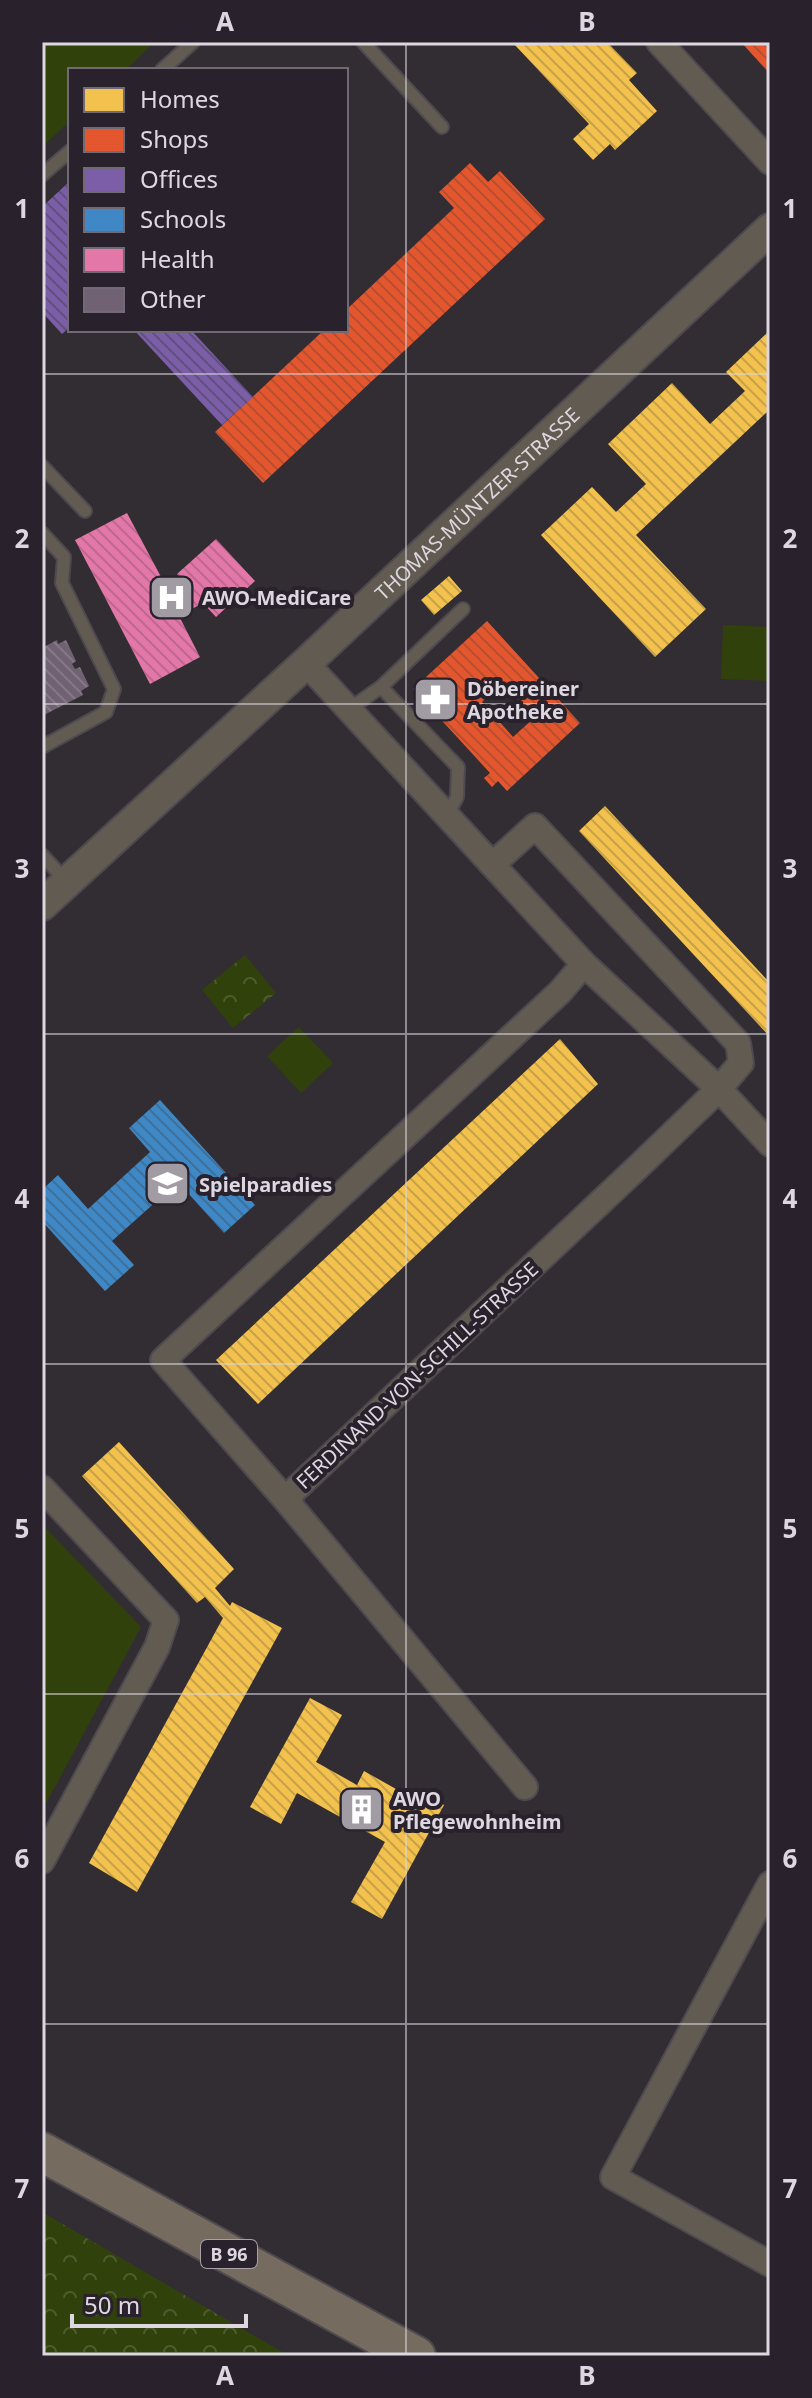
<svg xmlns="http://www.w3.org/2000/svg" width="812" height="2398" viewBox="0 0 812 2398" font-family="'Noto Sans',sans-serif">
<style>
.grass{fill:#31410c}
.park{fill:url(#park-crowns)}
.homes{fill:url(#homes-back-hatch)}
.shops{fill:url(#shops-back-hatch);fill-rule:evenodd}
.offices{fill:url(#offices-back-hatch)}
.schools{fill:url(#schools-back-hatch)}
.health{fill:url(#health-back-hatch)}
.building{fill:url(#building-back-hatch)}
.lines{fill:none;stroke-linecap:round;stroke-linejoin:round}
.service-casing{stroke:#4d494e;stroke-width:16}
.minor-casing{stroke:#4d494e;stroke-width:28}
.tertiary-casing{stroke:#4d494e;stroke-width:34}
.primary-casing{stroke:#4d494e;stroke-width:42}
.service{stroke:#625b52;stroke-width:12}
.minor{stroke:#625b52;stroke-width:24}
.tertiary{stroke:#625b52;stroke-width:30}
.primary{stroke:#766b5f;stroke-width:38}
.grid{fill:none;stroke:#ddd7df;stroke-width:2;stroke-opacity:0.55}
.labels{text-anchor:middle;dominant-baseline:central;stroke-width:8;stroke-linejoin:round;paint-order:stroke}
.shield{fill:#29212c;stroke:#a7a0a9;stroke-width:2}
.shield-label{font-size:18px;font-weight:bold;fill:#ddd7df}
.street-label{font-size:20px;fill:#ddd7df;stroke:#29212c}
.poi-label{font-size:20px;font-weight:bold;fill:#ddd7df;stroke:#29212c;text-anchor:start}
.neatline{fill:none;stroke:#ddd7df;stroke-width:3}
.grid-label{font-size:26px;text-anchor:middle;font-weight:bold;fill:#ddd7df}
</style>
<defs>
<pattern id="park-crowns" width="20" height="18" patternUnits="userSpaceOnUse" patternTransform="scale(2)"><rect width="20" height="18" fill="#31410c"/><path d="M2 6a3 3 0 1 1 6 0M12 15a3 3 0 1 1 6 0" fill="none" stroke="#4e5c2f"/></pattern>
<pattern id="homes-back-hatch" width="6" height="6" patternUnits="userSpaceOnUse" patternTransform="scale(2)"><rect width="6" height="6" fill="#f2c14e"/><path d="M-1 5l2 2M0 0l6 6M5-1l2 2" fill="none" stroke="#c6a14b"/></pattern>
<pattern id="shops-back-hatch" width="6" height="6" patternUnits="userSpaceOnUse" patternTransform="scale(2)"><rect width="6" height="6" fill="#e4572e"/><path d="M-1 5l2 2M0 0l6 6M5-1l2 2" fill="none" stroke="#b35034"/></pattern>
<pattern id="offices-back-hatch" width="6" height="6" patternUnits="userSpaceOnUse" patternTransform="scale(2)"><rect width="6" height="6" fill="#7b5ea7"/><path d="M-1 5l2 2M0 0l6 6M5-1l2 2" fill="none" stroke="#61507a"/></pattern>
<pattern id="schools-back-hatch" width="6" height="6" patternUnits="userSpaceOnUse" patternTransform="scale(2)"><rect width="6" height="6" fill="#3f88c5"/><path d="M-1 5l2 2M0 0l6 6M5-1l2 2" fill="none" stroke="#406f98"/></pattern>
<pattern id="health-back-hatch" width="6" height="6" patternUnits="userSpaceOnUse" patternTransform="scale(2)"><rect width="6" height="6" fill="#e377a8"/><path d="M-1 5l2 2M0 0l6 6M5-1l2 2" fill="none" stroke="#bb698f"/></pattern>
<pattern id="building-back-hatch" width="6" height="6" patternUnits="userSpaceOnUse" patternTransform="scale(2)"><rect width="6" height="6" fill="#706273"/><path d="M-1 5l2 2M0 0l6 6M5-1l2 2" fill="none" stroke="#847886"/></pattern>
</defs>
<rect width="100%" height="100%" fill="#322d33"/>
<path class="grass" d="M 42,42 L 155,42 L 125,70 L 70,70 L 70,121 L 42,147 Z
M 723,625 L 770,627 L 770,681 L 721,679 Z
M 299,1027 L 333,1063 L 301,1093 L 267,1056 Z
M 42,1524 L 141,1627 L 42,1811 Z"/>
<path class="park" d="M 245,955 L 276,993 L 233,1028 L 202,990 Z
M 42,2212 L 277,2349 L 289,2356 L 42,2356 Z"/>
<path class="homes" d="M 512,42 L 607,42 L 637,73 L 629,80 L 657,111 L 615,150 L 610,144 L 593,160 L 573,139 L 589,124 Z
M 770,330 L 770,416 L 767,412 L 636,535 L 706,609 L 655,657 L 541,535 L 592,487 L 616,512 L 646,484 L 608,444 L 672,383 L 710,424 L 745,391 L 726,372 Z
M 449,576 L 462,591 L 434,615 L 421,600 Z
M 605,806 L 770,983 L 770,1037 L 579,831 Z
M 560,1039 L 598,1084 L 258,1404 L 216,1360 Z
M 119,1442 L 234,1569 L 215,1588 L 230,1606 L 232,1602 L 282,1628 L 137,1892 L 89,1863 L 223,1618 L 205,1597 L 197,1603 L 82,1476 Z
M 310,1698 L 342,1715 L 316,1762 L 357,1785 L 364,1771 L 396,1789 L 389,1803 L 402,1810 L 414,1789 L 444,1805 L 382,1919 L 351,1902 L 385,1842 L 297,1793 L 281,1824 L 250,1807 Z"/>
<path class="shops" d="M 741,42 L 770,42 L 770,74 Z
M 470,163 L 488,182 L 500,171 L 545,219 L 263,483 L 215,432 L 324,330 L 346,330 L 346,310 L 454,208 L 439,192 Z
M 487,621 L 580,723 L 507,791 L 498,781 L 492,787 L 484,778 L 490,773 L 413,689 ZM 503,683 L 534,718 L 513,737 L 482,702 Z"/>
<path class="offices" d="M 70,181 L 70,327 L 62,334 L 42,312 L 42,207 Z
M 134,330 L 191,330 L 253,397 L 222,425 Z"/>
<path class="schools" d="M 160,1100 L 255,1205 L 224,1233 L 178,1182 L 112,1241 L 134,1265 L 105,1291 L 42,1221 L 42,1190 L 58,1175 L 88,1209 L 150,1152 L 129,1128 Z"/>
<path class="health" d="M 127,513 L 168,590 L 184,582 L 177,574 L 216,539 L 255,581 L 216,617 L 203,603 L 179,616 L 200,657 L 150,684 L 75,540 Z"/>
<path class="building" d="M 57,640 L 58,644 L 66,640 L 76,661 L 72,664 L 75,669 L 80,667 L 89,686 L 81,691 L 83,695 L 42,716 L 42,648 Z"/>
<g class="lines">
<defs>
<path id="service" d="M 363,42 L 442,127
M 162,70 L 193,42
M 42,175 L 70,151
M 42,466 L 85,511
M 42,533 L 64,557 L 62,583 L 114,689 L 106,712 L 42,747
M 381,687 L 458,767 L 457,797 L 447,815
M 348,710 L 381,687 L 463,609
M 42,855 L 67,882"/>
<path id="minor" d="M 659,42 L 770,162
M 306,663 L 584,964 L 719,1089 L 770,1144
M 493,864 L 535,826 L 738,1043 L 741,1063 L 719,1089 L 639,1166 L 285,1499 L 163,1360 L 560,992 L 584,964
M 42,1488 L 166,1620 L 157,1647 L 42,1861
M 285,1499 L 525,1787
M 770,1884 L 613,2177 L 770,2264"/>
<g id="tertiary">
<path id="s1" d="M 42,905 L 306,663 L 770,229"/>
</g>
<path id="primary" d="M 42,2152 L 416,2356"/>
</defs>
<use href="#service" class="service-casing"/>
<use href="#minor" class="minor-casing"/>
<use href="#tertiary" class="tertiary-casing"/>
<use href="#primary" class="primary-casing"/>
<use href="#service" class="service"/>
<use href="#minor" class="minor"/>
<use href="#tertiary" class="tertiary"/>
<use href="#primary" class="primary"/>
</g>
<path class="grid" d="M 406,42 L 406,2356M 42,374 L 770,374M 42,704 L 770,704M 42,1034 L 770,1034M 42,1364 L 770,1364M 42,1694 L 770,1694M 42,2024 L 770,2024"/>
<defs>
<symbol id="hospital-square" viewBox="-11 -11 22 22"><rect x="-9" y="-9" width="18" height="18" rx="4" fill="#a19ca3" stroke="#29212c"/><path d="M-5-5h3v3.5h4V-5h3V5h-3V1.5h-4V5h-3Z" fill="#fff"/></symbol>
<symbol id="pharmacy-square" viewBox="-11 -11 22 22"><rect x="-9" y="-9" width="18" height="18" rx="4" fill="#a19ca3" stroke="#29212c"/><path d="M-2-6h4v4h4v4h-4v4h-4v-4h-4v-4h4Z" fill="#fff"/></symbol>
<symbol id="school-square" viewBox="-11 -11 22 22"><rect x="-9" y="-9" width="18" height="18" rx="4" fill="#a19ca3" stroke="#29212c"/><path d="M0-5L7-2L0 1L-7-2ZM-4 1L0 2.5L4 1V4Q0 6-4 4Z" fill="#fff"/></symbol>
<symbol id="building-square" viewBox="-11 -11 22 22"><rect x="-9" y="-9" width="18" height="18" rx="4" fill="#a19ca3" stroke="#29212c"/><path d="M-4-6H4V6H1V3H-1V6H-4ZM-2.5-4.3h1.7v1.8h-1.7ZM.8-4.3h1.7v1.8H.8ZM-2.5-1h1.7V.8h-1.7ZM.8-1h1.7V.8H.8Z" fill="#fff"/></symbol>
</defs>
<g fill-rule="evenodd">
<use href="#hospital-square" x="146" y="572" width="51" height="51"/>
<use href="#pharmacy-square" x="410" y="674" width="51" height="51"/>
<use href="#school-square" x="142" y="1158" width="51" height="51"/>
<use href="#building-square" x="336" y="1784" width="51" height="51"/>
</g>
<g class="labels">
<rect class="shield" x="201" y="2240" width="56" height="28" rx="6"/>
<g class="shield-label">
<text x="229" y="2254">B 96</text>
</g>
<g class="street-label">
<text stroke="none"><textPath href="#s1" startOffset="592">THOMAS-MÜNTZER-STRASSE</textPath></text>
<text transform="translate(417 1375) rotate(-43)">FERDINAND-VON-SCHILL-STRASSE</text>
</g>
<g class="poi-label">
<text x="202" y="597">AWO-MediCare</text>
<text x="467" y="688">Döbereiner<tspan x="467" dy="23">Apotheke</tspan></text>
<text x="199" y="1184">Spielparadies</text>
<text x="393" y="1798">AWO<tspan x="393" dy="23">Pflegewohnheim</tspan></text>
</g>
</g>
<rect width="812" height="2398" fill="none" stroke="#29212c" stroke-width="88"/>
<rect x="68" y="68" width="280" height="264" fill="#29212c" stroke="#716a74" stroke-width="2"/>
<rect x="84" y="88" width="40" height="24" fill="#f2c14e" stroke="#716a74" stroke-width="2"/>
<text x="140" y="108" font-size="24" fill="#ddd7df">Homes</text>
<rect x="84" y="128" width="40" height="24" fill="#e4572e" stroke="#716a74" stroke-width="2"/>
<text x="140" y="148" font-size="24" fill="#ddd7df">Shops</text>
<rect x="84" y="168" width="40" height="24" fill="#7b5ea7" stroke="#716a74" stroke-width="2"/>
<text x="140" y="188" font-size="24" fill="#ddd7df">Offices</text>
<rect x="84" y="208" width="40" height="24" fill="#3f88c5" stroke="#716a74" stroke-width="2"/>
<text x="140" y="228" font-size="24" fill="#ddd7df">Schools</text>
<rect x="84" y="248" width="40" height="24" fill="#e377a8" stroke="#716a74" stroke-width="2"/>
<text x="140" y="268" font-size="24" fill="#ddd7df">Health</text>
<rect x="84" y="288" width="40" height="24" fill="#706273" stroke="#716a74" stroke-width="2"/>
<text x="140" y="308" font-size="24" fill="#ddd7df">Other</text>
<path d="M72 2314v12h174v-12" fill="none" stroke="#ddd7df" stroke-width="4"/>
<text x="84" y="2314" font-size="24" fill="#ddd7df" stroke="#29212c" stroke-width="6" paint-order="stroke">50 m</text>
<rect x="44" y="44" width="724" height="2310" class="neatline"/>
<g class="grid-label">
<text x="225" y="31">A</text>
<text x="587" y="31">B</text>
<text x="22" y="218">1</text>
<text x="790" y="218">1</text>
<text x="22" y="548">2</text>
<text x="790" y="548">2</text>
<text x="22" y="878">3</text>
<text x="790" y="878">3</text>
<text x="22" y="1208">4</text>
<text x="790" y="1208">4</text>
<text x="22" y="1538">5</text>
<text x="790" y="1538">5</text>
<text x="22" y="1868">6</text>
<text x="790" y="1868">6</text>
<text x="22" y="2198">7</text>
<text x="790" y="2198">7</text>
<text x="225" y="2385">A</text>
<text x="587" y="2385">B</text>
</g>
</svg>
